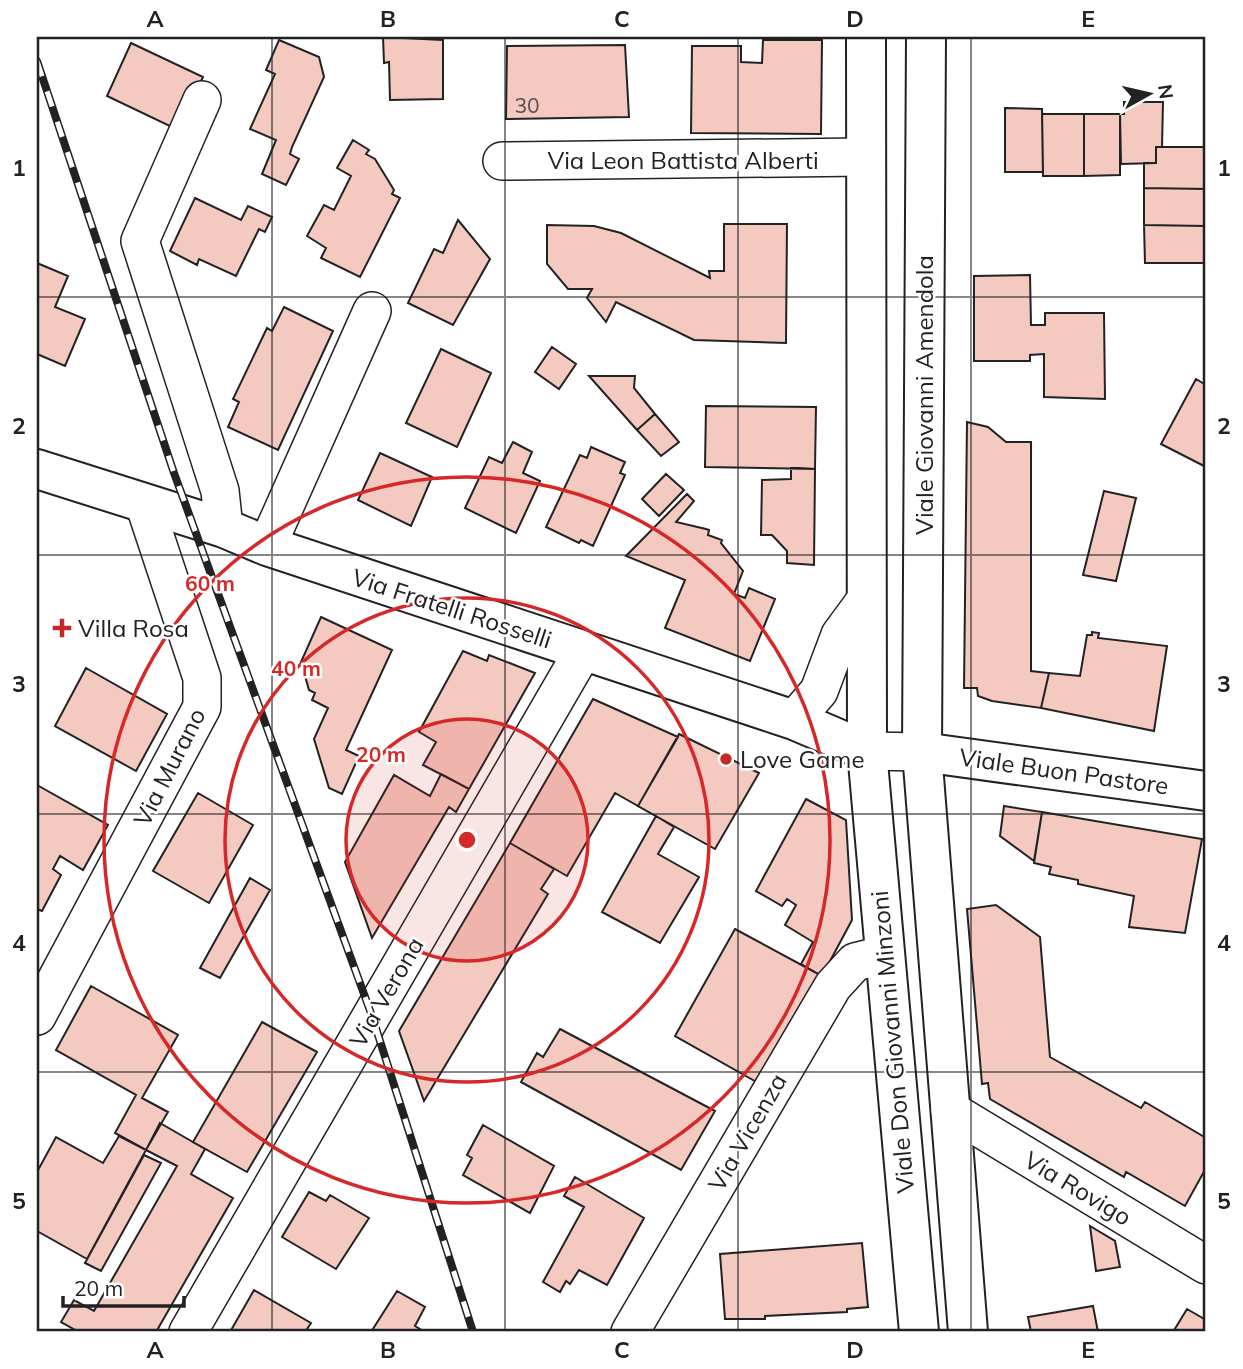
<svg xmlns="http://www.w3.org/2000/svg" width="1243" height="1369" viewBox="0 0 1243 1369" font-family="Mulish,sans-serif">
<style>
.building{fill:#f3c9c0;stroke:#222;stroke-width:2}
.lines{fill:none;stroke-linecap:round;stroke-linejoin:round}
.minor-casing{stroke:#222;stroke-width:40}
.tertiary-casing{stroke:#222;stroke-width:42}
.secondary-casing{stroke:#222;stroke-width:42}
.minor{stroke:#fff;stroke-width:37}
.tertiary{stroke:#fff;stroke-width:38}
.secondary{stroke:#fff;stroke-width:38}
.rail-casing{stroke:#222;stroke-width:8}
.rail{stroke:#fff;stroke-width:5;stroke-dasharray:16;stroke-linecap:butt}
.grid{fill:none;stroke:#222;stroke-width:2;stroke-opacity:0.55}
.ring{fill:none;stroke:#d62828;stroke-width:3.5}
.poi-dot{fill:#c62828;stroke:#fff;stroke-width:2.5}
.labels{text-anchor:middle;dominant-baseline:central;stroke-width:5;stroke-linejoin:round;paint-order:stroke}
.number-label{font-size:21px;fill:#564c4a}
.street-label{font-size:24px;fill:#222;stroke:#fff}
.poi-label{font-size:24px;fill:#222;stroke:#fff;text-anchor:start}
.centre{fill:#d62828;stroke:#fff;stroke-width:3.5}
.ring-label{font-size:21px;text-anchor:middle;font-weight:bold;fill:#d62828;stroke:#fff;stroke-width:5;stroke-linejoin:round;paint-order:stroke}
.neatline{fill:none;stroke:#222;stroke-width:2.5}
.grid-label{font-size:23px;text-anchor:middle;font-weight:bold;fill:#222}
</style>
<rect width="100%" height="100%" fill="#fff"/>
<path class="building" d="M 383,37 L 443,40 L 443,99 L 390,100 L 389,62 L 384,63 Z
M 279,40 L 319,57 L 324,77 L 292,147 L 290,154 L 299,159 L 286,185 L 262,174 L 276,140 L 250,129 L 275,74 L 266,70 Z
M 763,40 L 822,40 L 821,134 L 691,133 L 692,46 L 741,46 L 741,62 L 762,63 Z
M 131,43 L 203,77 L 178,130 L 107,96 Z
M 625,45 L 629,117 L 506,119 L 507,46 Z
M 1124,102 L 1163,102 L 1162,147 L 1156,147 L 1156,163 L 1121,164 L 1120,114 L 1124,114 Z
M 1005,108 L 1042,109 L 1043,172 L 1005,172 Z
M 1042,114 L 1084,114 L 1084,176 L 1043,176 Z
M 1084,114 L 1120,114 L 1120,175 L 1084,176 Z
M 353,140 L 369,150 L 366,154 L 375,159 L 394,190 L 392,194 L 400,198 L 360,277 L 321,258 L 326,248 L 307,236 L 324,205 L 334,210 L 351,176 L 337,168 Z
M 1156,147 L 1206,147 L 1206,189 L 1144,188 L 1144,163 L 1156,163 Z
M 1144,188 L 1206,189 L 1205,226 L 1144,225 Z
M 195,198 L 241,220 L 248,206 L 272,217 L 265,232 L 259,229 L 236,276 L 199,259 L 197,265 L 170,251 Z
M 458,220 L 490,259 L 453,325 L 408,303 L 434,249 L 443,253 Z
M 724,224 L 787,224 L 786,343 L 694,340 L 616,302 L 606,322 L 587,298 L 592,289 L 568,289 L 547,264 L 547,225 L 594,226 L 621,233 L 710,278 L 709,271 L 724,271 Z
M 1144,225 L 1205,226 L 1205,263 L 1145,263 Z
M 37,263 L 68,276 L 55,307 L 85,319 L 65,366 L 37,354 Z
M 1030,275 L 1031,325 L 1045,325 L 1045,313 L 1104,313 L 1105,399 L 1044,397 L 1044,354 L 1030,355 L 1030,361 L 974,361 L 974,276 Z
M 284,307 L 333,331 L 278,450 L 228,427 L 239,402 L 233,399 L 267,328 L 272,331 Z
M 552,347 L 576,364 L 559,389 L 535,372 Z
M 441,349 L 491,373 L 457,447 L 406,423 Z
M 589,376 L 635,376 L 634,388 L 655,414 L 637,430 Z
M 1196,379 L 1206,385 L 1206,467 L 1161,444 Z
M 706,406 L 816,407 L 815,469 L 705,467 Z
M 655,414 L 679,442 L 661,456 L 637,430 Z
M 967,422 L 988,427 L 1006,442 L 1031,442 L 1031,671 L 1049,673 L 1041,708 L 992,701 L 978,696 L 977,688 L 964,688 Z
M 513,442 L 532,452 L 523,473 L 540,481 L 516,533 L 465,508 L 489,457 L 502,463 Z
M 591,447 L 625,462 L 620,473 L 625,475 L 593,546 L 581,540 L 579,543 L 546,527 L 580,455 L 587,458 Z
M 380,453 L 432,477 L 411,526 L 358,500 Z
M 791,468 L 815,469 L 814,565 L 787,563 L 787,551 L 772,535 L 761,535 L 762,480 L 791,479 Z
M 666,474 L 684,490 L 659,516 L 642,499 Z
M 1104,491 L 1136,498 L 1116,581 L 1083,575 Z
M 687,494 L 694,501 L 676,522 L 706,529 L 709,530 L 708,535 L 722,540 L 721,543 L 743,571 L 734,594 L 745,598 L 749,588 L 775,599 L 750,661 L 665,628 L 685,580 L 626,556 Z
M 321,617 L 392,650 L 346,750 L 359,756 L 342,794 L 329,788 L 314,739 L 328,708 L 312,700 L 315,693 L 309,690 L 301,662 Z
M 1092,632 L 1099,633 L 1098,638 L 1167,646 L 1154,731 L 1041,708 L 1049,673 L 1080,676 L 1087,635 L 1092,635 Z
M 463,651 L 487,661 L 489,655 L 535,673 L 469,789 L 423,765 L 436,742 L 419,732 Z
M 86,668 L 167,714 L 136,771 L 55,726 Z
M 593,699 L 678,737 L 638,806 L 615,793 L 567,876 L 510,843 Z
M 679,734 L 759,773 L 715,849 L 638,806 Z
M 441,774 L 469,789 L 456,812 L 449,807 L 372,938 L 345,862 L 394,775 L 430,796 Z
M 37,785 L 108,825 L 83,870 L 60,856 L 53,869 L 61,875 L 42,911 L 37,909 Z
M 198,793 L 253,825 L 209,903 L 153,871 Z
M 806,799 L 846,820 L 852,920 L 822,976 L 801,964 L 813,942 L 785,925 L 796,905 L 787,899 L 782,906 L 756,891 Z
M 1004,806 L 1042,812 L 1034,861 L 1000,836 Z
M 1042,812 L 1202,839 L 1185,933 L 1129,927 L 1134,896 L 1078,884 L 1078,880 L 1049,874 L 1051,867 L 1034,863 Z
M 656,816 L 674,827 L 658,854 L 699,877 L 660,943 L 602,912 Z
M 510,843 L 554,869 L 541,889 L 548,894 L 424,1101 L 399,1031 Z
M 250,878 L 270,890 L 220,978 L 200,968 Z
M 996,905 L 1040,937 L 1050,1057 L 1141,1108 L 1145,1102 L 1206,1138 L 1206,1168 L 1185,1206 L 1126,1172 L 1124,1177 L 990,1099 L 988,1083 L 982,1084 L 967,909 Z
M 735,929 L 822,976 L 760,1084 L 675,1036 Z
M 91,986 L 178,1035 L 142,1098 L 168,1112 L 146,1150 L 115,1133 L 136,1095 L 56,1050 Z
M 262,1022 L 317,1052 L 247,1172 L 193,1142 Z
M 560,1029 L 715,1111 L 681,1170 L 521,1082 L 537,1053 L 543,1057 Z
M 160,1123 L 205,1149 L 191,1174 L 233,1198 L 156,1332 L 79,1332 L 61,1322 L 74,1300 L 94,1311 L 177,1166 L 146,1150 Z
M 483,1125 L 554,1166 L 530,1213 L 463,1175 L 472,1158 L 467,1155 Z
M 119,1136 L 146,1150 L 87,1259 L 37,1231 L 37,1172 L 56,1137 L 103,1163 Z
M 144,1155 L 161,1163 L 101,1271 L 85,1263 Z
M 575,1177 L 644,1218 L 607,1285 L 579,1270 L 570,1284 L 566,1281 L 560,1292 L 543,1282 L 584,1207 L 564,1196 Z
M 309,1192 L 326,1201 L 330,1195 L 369,1218 L 336,1269 L 282,1237 Z
M 1090,1226 L 1115,1241 L 1120,1267 L 1096,1271 Z
M 862,1243 L 868,1307 L 847,1309 L 847,1312 L 765,1316 L 765,1319 L 725,1319 L 720,1254 Z
M 254,1290 L 311,1323 L 305,1332 L 230,1332 Z
M 397,1291 L 425,1307 L 415,1326 L 420,1329 L 418,1332 L 371,1332 Z
M 1093,1306 L 1098,1332 L 1031,1332 L 1028,1317 Z
M 1187,1309 L 1206,1320 L 1206,1332 L 1173,1332 Z"/>
<g class="lines">
<defs>
<path id="minor" d="M 202,100 L 140,241 L 220,491 L 224,528
M 502,161 L 864,157
M 267,546 L 372,311
M 794,720 L 819,691 L 840,635 L 865,601
M 867,751 L 922,752
M 37,1016 L 202,707 L 202,678 L 144,503
M 950,1110 L 1206,1265
M 188,1332 L 583,651
M 630,1332 L 833,986 L 855,962 L 883,955"/>
<path id="tertiary" d="M 37,469 L 224,528 L 267,546 L 794,720 L 867,751
M 922,752 L 1206,791"/>
<path id="secondary" d="M 866,37 L 867,751 L 919,1332
M 926,37 L 922,752 L 968,1332"/>
</defs>
<use href="#minor" class="minor-casing"/>
<use href="#tertiary" class="tertiary-casing"/>
<use href="#secondary" class="secondary-casing"/>
<use href="#minor" class="minor"/>
<use href="#tertiary" class="tertiary"/>
<use href="#secondary" class="secondary"/>
<defs>
<path id="rail" d="M 37,61 L 174,473 L 372,1016 L 473,1332"/>
</defs>
<use href="#rail" class="rail-casing"/>
<use href="#rail" class="rail"/>
</g>
<path class="grid" d="M 272,37 L 272,1332M 505,37 L 505,1332M 738,37 L 738,1332M 971,37 L 971,1332M 37,297 L 1206,297M 37,555 L 1206,555M 37,814 L 1206,814M 37,1072 L 1206,1072"/>
<circle cx="467" cy="840" r="121" fill="#d62828" fill-opacity=".12"/>
<g class="ring">
<circle cx="467" cy="840" r="121"/>
<circle cx="467" cy="840" r="242"/>
<circle cx="467" cy="840" r="363"/>
</g>
<g class="poi-dot">
<path d="M58.5 617.5h7v7h7v7h-7v7h-7v-7h-7v-7h7z"/>
<circle cx="726" cy="759" r="7"/>
</g>
<g class="labels">
<g class="number-label">
<text x="527" y="105">30</text>
</g>
<g class="street-label">
<text x="683" y="160">Via Leon Battista Alberti</text>
<text transform="translate(924 395) rotate(-90)">Viale Giovanni Amendola</text>
<text transform="translate(452 608) rotate(18)">Via Fratelli Rosselli</text>
<text transform="translate(169 767) rotate(-63)">Via Murano</text>
<text transform="translate(1064 771) rotate(8)">Viale Buon Pastore</text>
<text transform="translate(386 992) rotate(-60)">Via Verona</text>
<text transform="translate(892 1042) rotate(-95)">Viale Don Giovanni Minzoni</text>
<text transform="translate(747 1132) rotate(-60)">Via Vicenza</text>
<text transform="translate(1078 1188) rotate(31)">Via Rovigo</text>
</g>
<g class="poi-label">
<text x="78" y="628">Villa Rosa</text>
<text x="740" y="759">Love Game</text>
</g>
</g>
<circle cx="467" cy="840" r="10" class="centre"/>
<g class="ring-label">
<text x="210" y="591">60 m</text>
<text x="296" y="676">40 m</text>
<text x="381" y="762">20 m</text>
</g>
<rect width="1243" height="1369" fill="none" stroke="#ffffff" stroke-width="77"/>
<g transform="translate(1149 94) rotate(82)" stroke="#ffffff" stroke-width="5" paint-order="stroke">
<path d="M0-5L12 26L0 18L-12 26Z" fill="#222222"/>
<text y="-10" font-size="19" font-weight="bold" text-anchor="middle" fill="#222222">N</text>
</g>
<path d="M63 1296v10h121v-10" fill="none" stroke="#222222" stroke-width="3.5"/>
<text x="74" y="1296" font-size="21" fill="#222222" stroke="#ffffff" stroke-width="5" paint-order="stroke">20 m</text>
<rect x="38" y="38" width="1166" height="1292" class="neatline"/>
<g class="grid-label">
<text x="155" y="27">A</text>
<text x="388" y="27">B</text>
<text x="622" y="27">C</text>
<text x="855" y="27">D</text>
<text x="1088" y="27">E</text>
<text x="19" y="176">1</text>
<text x="1224" y="176">1</text>
<text x="19" y="434">2</text>
<text x="1224" y="434">2</text>
<text x="19" y="692">3</text>
<text x="1224" y="692">3</text>
<text x="19" y="951">4</text>
<text x="1224" y="951">4</text>
<text x="19" y="1209">5</text>
<text x="1224" y="1209">5</text>
<text x="155" y="1358">A</text>
<text x="388" y="1358">B</text>
<text x="622" y="1358">C</text>
<text x="855" y="1358">D</text>
<text x="1088" y="1358">E</text>
</g>
</svg>
